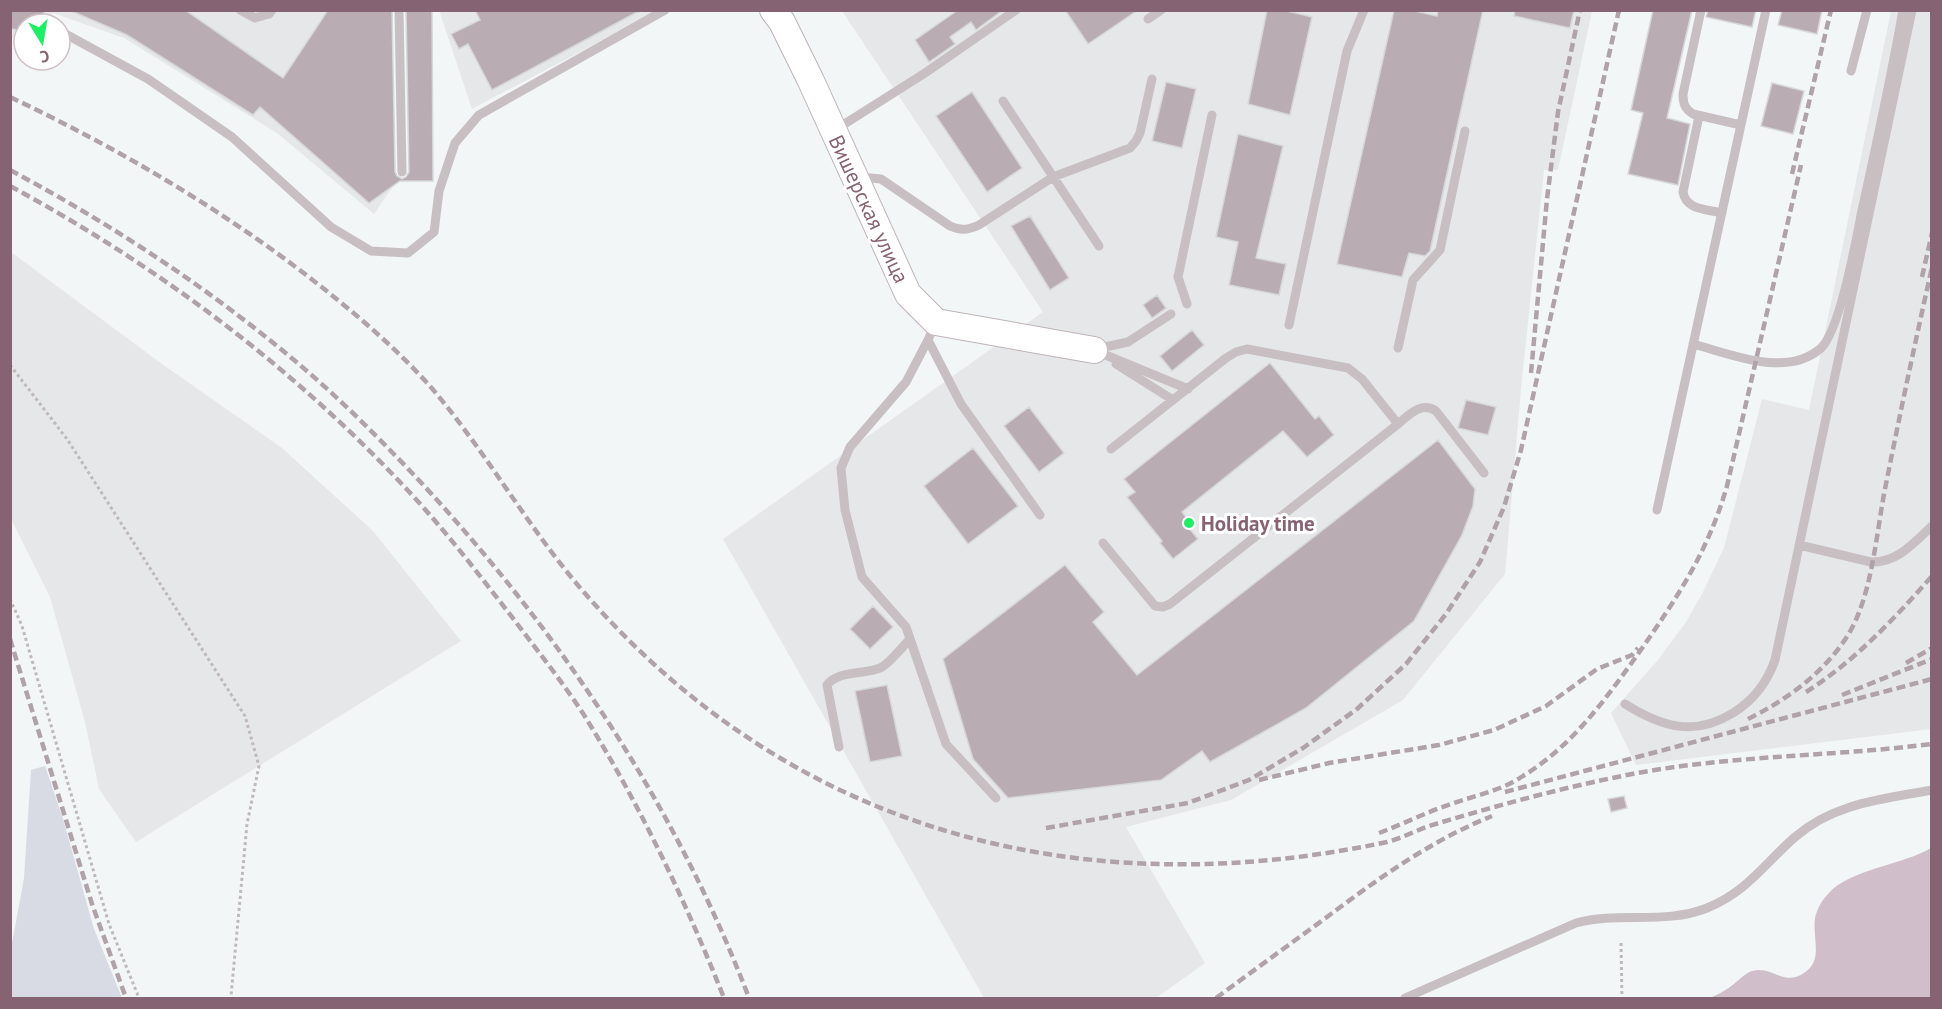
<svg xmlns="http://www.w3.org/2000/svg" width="1942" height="1009" viewBox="0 0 1942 1009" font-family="'PT Sans',sans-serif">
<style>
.built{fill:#e6e7e8}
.green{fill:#d8dbe3}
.water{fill:#d0bfca}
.building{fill:#baacb3;stroke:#d5d7d8;stroke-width:1.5}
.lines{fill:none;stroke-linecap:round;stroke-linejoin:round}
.secondary-casing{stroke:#beb3b8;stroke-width:28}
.path{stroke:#bfb9bc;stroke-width:3;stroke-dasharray:3 3;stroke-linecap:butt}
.lane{stroke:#c8bfc3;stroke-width:9}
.secondary{stroke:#fff;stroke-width:26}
.rail{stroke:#afa2a8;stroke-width:4.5;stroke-dasharray:9 4.5;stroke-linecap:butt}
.poi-dot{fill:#19f062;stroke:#fff;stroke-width:2}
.labels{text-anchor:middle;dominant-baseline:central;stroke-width:6;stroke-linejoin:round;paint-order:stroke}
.street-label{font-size:21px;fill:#866373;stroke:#fff}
.poi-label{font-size:21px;font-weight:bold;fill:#866373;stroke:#fff;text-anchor:start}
</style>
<rect width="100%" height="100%" fill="#f3f6f6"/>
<path class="built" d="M 439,10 L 657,11 L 472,109 Z
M 11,11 L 392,11 L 393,186 L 374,214 L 277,133 L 124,38 L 53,13 L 44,24 L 24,24 L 24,43 L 11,37 Z
M 842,11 L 1592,11 L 1558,170 L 1544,170 L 1521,389 L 1505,574 L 1403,700 L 1231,800 L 1126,827 L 1205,963 L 1156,998 L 984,998 L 723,539 L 1043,312 Z
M 1891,11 L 1931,11 L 1931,729 L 1636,765 L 1611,713 L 1658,660 L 1686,622 L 1702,594 L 1724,548 L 1762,399 L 1809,410 Z
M 11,252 L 162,364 L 282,448 L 373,531 L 461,641 L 136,842 L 99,789 L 85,722 L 50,597 L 11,519 Z"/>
<path class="green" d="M 45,766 L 63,819 L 94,929 L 122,998 L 11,998 L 11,949 L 24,878 L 31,770 Z"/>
<path class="water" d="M 1931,848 L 1931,998 L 1710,998 C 1717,995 1724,991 1730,987 C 1737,982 1744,974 1752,971 C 1772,965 1783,987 1804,973 C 1824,960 1812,938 1815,918 C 1817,909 1822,900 1828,894 C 1849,869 1903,865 1931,848 Z"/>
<path class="building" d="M 10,10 L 45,10 L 39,24 L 24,24 L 24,33 L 10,28 Z
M 69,10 L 185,10 L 283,78 L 328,10 L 392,10 L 395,172 L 397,176 L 402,179 L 406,177 L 409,172 L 406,10 L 432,10 L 433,181 L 400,181 L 369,203 L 260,107 L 253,115 L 127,35 Z
M 475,10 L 641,10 L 492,90 L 468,44 L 459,49 L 451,34 L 480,20 Z
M 958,10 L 1003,10 L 976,30 L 971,22 L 950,37 L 955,44 L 929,62 L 915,40 Z
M 1065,10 L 1138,10 L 1088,44 Z
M 1267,10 L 1283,10 L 1312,17 L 1290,115 L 1248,104 Z
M 1394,10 L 1411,10 L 1437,16 L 1438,10 L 1483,10 L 1430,251 L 1425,256 L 1409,253 L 1402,277 L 1337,264 Z
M 1515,10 L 1574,10 L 1570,28 L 1514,16 Z
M 1653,10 L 1692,10 L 1667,118 L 1690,124 L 1678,185 L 1628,174 L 1643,113 L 1631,110 Z
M 1708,10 L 1756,10 L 1752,27 L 1706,17 Z
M 1782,10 L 1822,10 L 1817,34 L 1778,25 Z
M 1166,82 L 1196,89 L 1182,148 L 1152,141 Z
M 1772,83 L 1804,91 L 1793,134 L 1761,126 Z
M 972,92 L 1022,168 L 987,192 L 936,116 Z
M 1238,134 L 1283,146 L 1256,258 L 1286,264 L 1279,295 L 1229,285 L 1238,242 L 1216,237 Z
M 1030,216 L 1069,278 L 1050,290 L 1011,226 Z
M 1157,295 L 1166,308 L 1152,318 L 1143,305 Z
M 1192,330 L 1204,345 L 1172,371 L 1160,356 Z
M 1270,363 L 1315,419 L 1319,416 L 1334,435 L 1307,457 L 1283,431 L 1182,512 L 1192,525 L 1188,527 L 1198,539 L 1173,559 L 1160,543 L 1162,541 L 1127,497 L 1135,492 L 1124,479 Z
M 1466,400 L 1496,407 L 1488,435 L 1458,428 Z
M 1029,407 L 1064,453 L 1039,472 L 1004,426 Z
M 1438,440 L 1475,489 L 1473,506 L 1462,535 L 1414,621 L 1306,708 L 1210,762 L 1202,751 L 1161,780 L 1008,798 L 973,759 L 943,659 L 1065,565 L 1104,612 L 1093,622 L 1137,675 Z
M 973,448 L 1018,506 L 968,544 L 924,486 Z
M 873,606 L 893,627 L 870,649 L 850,629 Z
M 887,685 L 902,756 L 870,762 L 855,691 Z
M 1624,796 L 1627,808 L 1611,812 L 1608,799 Z"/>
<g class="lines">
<defs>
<path id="secondary" d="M 773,10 L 782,22 L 811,81 L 908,294 L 936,322 L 1094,350"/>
</defs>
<use href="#secondary" class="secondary-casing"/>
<path class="path" d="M 10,365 L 67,439 L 245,716 L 259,766 L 247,824 L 231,996 L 232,998
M 10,599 L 22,626 L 109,924 L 139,998
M 1621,943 L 1622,998"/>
<path class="lane" d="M 240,10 L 255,18 L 269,14 L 272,10
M 399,10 L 402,172
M 1701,10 L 1683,94 C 1683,104 1685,109 1693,114 L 1741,125
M 1148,19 L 1161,10
M 60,31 L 148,79 L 232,137 L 331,227 L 371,251 L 408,253 L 434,232 L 439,191 L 455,143 L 479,115 L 665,10
M 1851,71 L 1867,10
M 1003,101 L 1099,246
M 1699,116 L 1683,192 C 1686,210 1706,209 1722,213
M 835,130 L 925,73 L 1016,10
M 860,177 L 881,179 L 950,226 C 961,231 968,230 979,225 L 1053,177 L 1130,148 L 1136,141 L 1140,133 L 1152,79
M 1187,304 L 1178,277 L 1212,115
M 936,322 L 928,340 L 961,404 L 1040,515
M 1289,325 L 1347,51 L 1364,10
M 928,340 L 906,382 L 850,447 L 841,468 L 845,510 L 862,577 L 906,627 L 946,744 L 996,798
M 1693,344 C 1731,354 1785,378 1820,349 C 1839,333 1856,242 1861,215 C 1876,147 1891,79 1903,10
M 1398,348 L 1413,280 L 1440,250 L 1465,131
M 1096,349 L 1128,342 L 1171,314
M 1096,351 L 1188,389
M 1116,364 L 1173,400
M 1398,424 C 1409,415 1421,401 1436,411 L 1484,473
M 1657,510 L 1766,10
M 1103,543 L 1155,606 L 1163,607 L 1170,604 L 1398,424 L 1362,379 L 1348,368 L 1247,349 L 1236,352 L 1226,358 L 1111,449
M 1799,545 L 1871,562 C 1897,563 1914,543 1932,526
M 1625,704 C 1662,727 1694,737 1733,713 C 1754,700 1767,683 1775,660 L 1912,10
M 839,747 L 827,685 C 839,670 863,675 880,668 C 889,664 903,646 910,639
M 1405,998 L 1576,923 C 1619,911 1665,925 1707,908 C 1748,891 1764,864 1795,837 C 1834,803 1883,799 1932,790"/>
<use href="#secondary" class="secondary"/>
<path class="rail" d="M 10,97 C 115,147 213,204 305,274 C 349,308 392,344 429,385 C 487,452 530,532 589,598 C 798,835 1084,906 1387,842 C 1402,838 1415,831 1429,826 C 1492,807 1557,789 1622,776 C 1724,755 1829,757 1932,744
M 10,170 C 111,224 207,287 294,360 C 336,395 375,434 413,474 C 555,625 675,803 749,998
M 1792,174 L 1831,10
M 10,186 C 160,267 298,371 413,496 C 448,534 480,576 512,617 C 536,649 562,681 584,715 C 640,805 685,900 724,998
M 1922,277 L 1932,233
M 1531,373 L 1547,199 L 1558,112 L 1580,10
M 10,639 L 92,904 L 126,998
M 1906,663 L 1932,648
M 1806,692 C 1855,661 1894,619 1932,576
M 1842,695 L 1932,659
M 1748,719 C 1788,699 1824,673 1848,635 C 1871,598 1876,538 1884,494 C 1899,418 1915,343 1932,267
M 1259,780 L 1329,763 L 1439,745 L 1494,730 L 1546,706 L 1597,669 L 1632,655 L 1638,648
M 1505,792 L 1932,679
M 1046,828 L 1188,803 L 1249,780 L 1303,748 L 1357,709 L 1406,664 L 1446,614 L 1480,562 L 1504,507 L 1521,450 L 1619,10
M 1379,833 C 1403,824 1427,812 1451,804 C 1476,795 1501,791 1523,776 C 1572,746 1605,700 1638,654 C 1677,598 1708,552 1727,486 L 1801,165
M 1216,998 C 1253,971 1290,944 1327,917 C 1379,878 1432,840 1492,816"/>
</g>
<circle class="poi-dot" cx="1189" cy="523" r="6"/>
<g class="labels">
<g class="street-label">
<text transform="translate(869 209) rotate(65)">Вишерская улица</text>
</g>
<g class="poi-label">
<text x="1201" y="523">Holiday time</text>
</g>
</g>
<rect width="1942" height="1009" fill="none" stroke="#866373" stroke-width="24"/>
<g transform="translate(42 42) rotate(169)"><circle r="28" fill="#ffffff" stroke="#cfc1c7" stroke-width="1.5"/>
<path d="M0-4.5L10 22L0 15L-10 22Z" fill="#19f062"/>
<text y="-9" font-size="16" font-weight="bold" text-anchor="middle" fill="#866373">С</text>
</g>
</svg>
